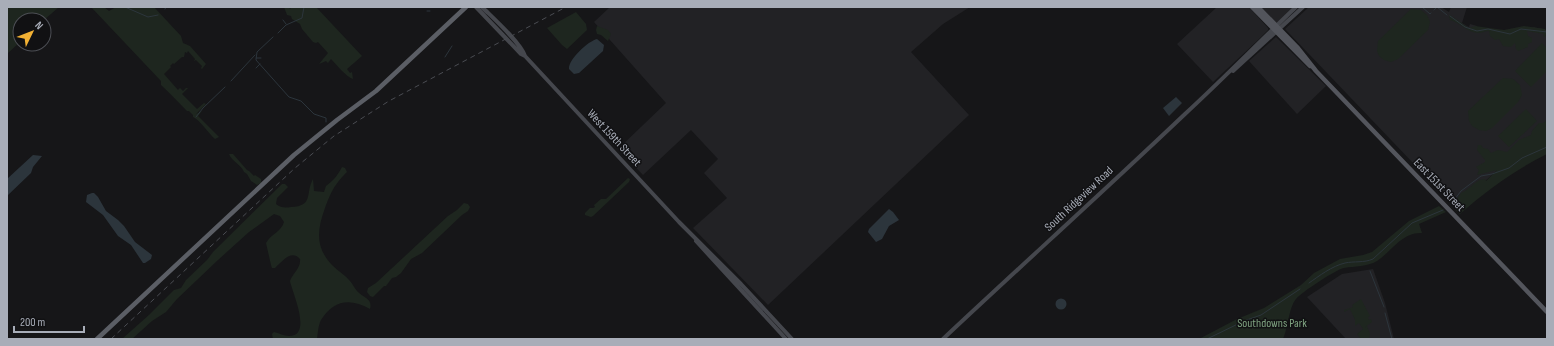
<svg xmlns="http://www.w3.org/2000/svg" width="1554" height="346" viewBox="0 0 1554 346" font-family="'Sofia Sans Condensed',sans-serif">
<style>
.built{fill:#222225}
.green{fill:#1e261f}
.water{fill:#2c353c}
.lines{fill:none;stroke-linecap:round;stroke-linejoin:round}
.stream{stroke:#2c353c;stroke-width:1}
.secondary{stroke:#45474d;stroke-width:4}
.primary{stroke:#53555c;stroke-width:4.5}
.trunk{stroke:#5b5e65;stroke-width:4.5}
.rail{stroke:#4a4c52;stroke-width:1;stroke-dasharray:5 4;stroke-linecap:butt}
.labels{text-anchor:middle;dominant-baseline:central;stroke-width:3;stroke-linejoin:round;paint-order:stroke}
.street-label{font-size:12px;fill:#a8adb8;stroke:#111113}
.park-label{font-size:12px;fill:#7fa381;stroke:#111113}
</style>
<rect width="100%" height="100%" fill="#161618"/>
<path class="built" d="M 610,7 L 970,7 L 943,24 L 911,52 L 969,115 L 768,305 L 693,228 L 727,198 L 704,173 L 718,159 L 691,130 L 643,175 L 618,149 L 666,103 L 594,22 Z
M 1217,7 L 1249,7 L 1268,28 L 1268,30 L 1256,42 L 1213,82 L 1177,44 Z
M 1258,7 L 1296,7 L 1276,26 Z
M 1309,7 L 1441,7 L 1449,12 L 1451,7 L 1467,7 L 1462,23 L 1467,26 L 1469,27 L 1470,24 L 1477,26 L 1477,27 L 1508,31 L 1533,27 L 1547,30 L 1547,124 L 1456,208 L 1285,29 Z
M 1276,37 L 1326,86 L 1297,114 L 1249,61 Z
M 1373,269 L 1385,303 L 1394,339 L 1346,339 L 1307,297 L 1342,274 Z"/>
<path class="green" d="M 7,7 L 59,7 L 44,20 L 20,20 L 20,42 L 7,54 Z
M 91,7 L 104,7 L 109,11 L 116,7 L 154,7 L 181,36 L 183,43 L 190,46 L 206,64 L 202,69 L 201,68 L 202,66 L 196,60 L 194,61 L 195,59 L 188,51 L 187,53 L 185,52 L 184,57 L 182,57 L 174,64 L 173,63 L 170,66 L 171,67 L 164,74 L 178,90 L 180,88 L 183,91 L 186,88 L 188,88 L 182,94 L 197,109 L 204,103 L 206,104 L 196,114 L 202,111 L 198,116 L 219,137 L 215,139 C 208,133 201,121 193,117 L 193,115 L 189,111 L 187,111 C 178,102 170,93 161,85 L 161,81 Z
M 284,7 L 289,7 L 290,9 L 292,7 L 316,7 L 362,56 L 347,69 L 350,73 L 352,72 L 353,79 C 346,77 336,64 331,59 L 328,63 L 326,61 L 319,64 L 328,53 L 318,42 L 316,43 L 313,42 L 302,29 L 300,24 L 292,19 L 291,16 L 287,15 Z
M 1411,9 L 1421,10 L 1427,15 L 1430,22 L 1428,30 L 1398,59 L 1391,62 L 1384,60 L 1379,56 L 1377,51 L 1378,41 Z
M 576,12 L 586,24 L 587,30 L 567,49 L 562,45 L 547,28 Z
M 1450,15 L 1469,28 L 1475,26 L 1504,30 L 1524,26 L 1545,29 L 1547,35 L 1544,37 L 1543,36 L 1544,34 L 1527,31 L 1528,36 L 1532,38 L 1532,42 L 1528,44 L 1528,47 L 1518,51 L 1516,49 L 1515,43 L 1511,47 L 1503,46 L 1499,39 L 1495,40 L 1490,36 L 1489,31 C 1485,31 1482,33 1479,33 C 1467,33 1460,22 1450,20 L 1449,16 Z
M 597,26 L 608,30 L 611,34 L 608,41 L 601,35 L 597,34 L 596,30 Z
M 1542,43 L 1547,48 L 1547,71 L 1531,87 L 1515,71 Z
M 1503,78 L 1513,79 L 1520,85 L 1522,95 L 1518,102 L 1492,128 L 1486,131 L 1479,130 L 1472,126 L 1469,121 L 1468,111 Z
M 1526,109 L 1537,121 L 1509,147 L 1498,136 Z
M 1547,120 L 1547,154 C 1515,170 1487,190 1460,214 L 1455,209 L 1461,204 L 1457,199 L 1461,193 C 1470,190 1475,179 1485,179 L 1486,181 L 1497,170 L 1477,175 L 1479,170 L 1476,167 L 1485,162 L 1485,160 L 1477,150 L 1478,145 L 1481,145 L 1483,148 L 1488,149 L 1491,153 L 1498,150 L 1507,152 L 1519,140 L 1531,135 L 1532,131 L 1539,123 L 1543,123 Z
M 229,154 L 233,154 L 247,170 L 249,171 L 254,176 L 255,175 L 261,179 L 261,183 L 257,185 L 251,181 L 247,174 L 244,172 C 241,164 232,162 229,154 Z
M 342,167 L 345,168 L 347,172 C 334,185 331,192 325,208 C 317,230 315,247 332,265 C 338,271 345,275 350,281 C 353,284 354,288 357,291 C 363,298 373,298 370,309 C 349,297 333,301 321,320 C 318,326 318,333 317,339 L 273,339 L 272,334 L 274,332 C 279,333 284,336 289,336 C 313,336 292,292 290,281 C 293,273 301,268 300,259 C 291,249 282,262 275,268 L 272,268 L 271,265 L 266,243 C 271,234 281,232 284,222 L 280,216 L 274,214 L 249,232 L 218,260 L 177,299 L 166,312 L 152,321 L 132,339 L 122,339 L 150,314 L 174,290 L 181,288 L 186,280 L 207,260 L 213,252 L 282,184 L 285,184 L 288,187 L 277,198 L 276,204 C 281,208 285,208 291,207 C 314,206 305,194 313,179 L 314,191 L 324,192 L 326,186 C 334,180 337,176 342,167 Z
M 628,178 L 630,179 L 629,182 L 593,216 L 591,217 L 585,215 L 585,213 L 590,208 L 593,208 L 595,207 L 594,205 L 601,199 L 606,199 Z
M 464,203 L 468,204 L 470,207 L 468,211 L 462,215 L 422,253 L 411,259 L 401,273 L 396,277 L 392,278 L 386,286 L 384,286 L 373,297 L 370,296 L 367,292 L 368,288 L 376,283 L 448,216 L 457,210 Z
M 1439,206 L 1446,212 L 1419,224 L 1422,233 C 1402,232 1392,251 1377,261 C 1367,267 1355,266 1344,268 C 1335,270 1302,292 1296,299 C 1289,307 1288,328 1283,339 L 1199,339 L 1237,319 L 1264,308 L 1301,285 L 1314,273 L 1340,259 L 1363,255 L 1372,252 L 1409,221 Z
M 1361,299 L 1370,316 L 1368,317 L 1369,320 L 1371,319 L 1372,322 L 1364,328 L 1367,326 L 1370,334 L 1369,339 L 1361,339 L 1357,334 L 1363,329 L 1359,323 L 1355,326 L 1355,320 L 1350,309 L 1344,312 L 1344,310 L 1353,307 L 1352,305 Z"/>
<path class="water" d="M 597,39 L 604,45 L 603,51 L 579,73 L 574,74 L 569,69 C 568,60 588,41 597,39 Z
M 1176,97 L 1182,103 L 1169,116 L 1163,108 Z
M 33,155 L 42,156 L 33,167 L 31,173 L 7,196 L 7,179 Z
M 92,193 L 94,193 L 98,197 L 106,211 L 118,220 L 124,226 L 135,242 L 152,255 L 151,259 L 145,263 L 143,263 L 131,245 L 118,236 L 103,215 L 86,202 L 87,195 Z
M 889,209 L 893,212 L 899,220 L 889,226 L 882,239 L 876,242 L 868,232 L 869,229 Z
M1055.5 304a5.5 5.5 0 1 1 11 0a5.5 5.5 0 1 1-11 0Z"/>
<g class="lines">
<path class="stream" d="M 125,7 L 148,17 L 158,15
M 1422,7 L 1430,14 L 1431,13
M 165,9 L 166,7
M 1434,10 L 1437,7 L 1447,15
M 427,11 L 430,11
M 1450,16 L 1465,27 L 1477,31 L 1488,29 L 1510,34 L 1521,29 L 1547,32
M 283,20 L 286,24
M 278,33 L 286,25 L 302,18 L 304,7
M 273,37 L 257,52 L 256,60 L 289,97 L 301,101 L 314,114 L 326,118 L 326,122
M 445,57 L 452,46
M 256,58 L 261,58
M 256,68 L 260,64
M 231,81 L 255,55
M 196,117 L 203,108 L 225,87
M 1451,204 L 1461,191 L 1481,176 L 1492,174 L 1509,168 L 1522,158 L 1547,147
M 1370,271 L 1384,307
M 1309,283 C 1319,276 1332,266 1345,263 C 1354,261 1364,263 1373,259 L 1412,223 L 1443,210
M 1385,313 L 1392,339
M 1207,339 L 1244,321 L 1261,315 L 1300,289"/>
<path class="secondary" d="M 476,7 L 521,54 L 525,56 L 679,222 L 741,284 L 792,339
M 482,7 C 493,18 520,42 525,56
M 1233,71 L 1303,7
M 696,241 L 786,339
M 943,339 C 1023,264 1105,190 1185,114 C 1223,79 1259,42 1296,7"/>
<path class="primary" d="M 1252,7 L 1310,66
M 1258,7 L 1297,47 L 1316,71 L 1547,312"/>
<path class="trunk" d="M 97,339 L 294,155 L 337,120 L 376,91 L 466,7"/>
<path class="rail" d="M 111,339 L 295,168 L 334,136 L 389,101 L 566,7"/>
</g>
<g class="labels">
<g class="street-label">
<text transform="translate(614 138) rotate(47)">West 159th Street</text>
<text transform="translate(1439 185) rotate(46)">East 151st Street</text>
<text transform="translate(1079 199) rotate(-43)">South Ridgeview Road</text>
</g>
<g class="park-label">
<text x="1272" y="323">Southdowns Park</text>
</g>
</g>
<rect width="1554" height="346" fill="none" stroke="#a8adb8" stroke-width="16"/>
<g transform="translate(32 32) rotate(47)"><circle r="19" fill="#111113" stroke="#4d4f55"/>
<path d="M0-3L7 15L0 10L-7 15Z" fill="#f2b134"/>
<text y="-6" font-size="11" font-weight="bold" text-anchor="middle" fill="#a8adb8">N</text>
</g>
<path d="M14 326v6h70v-6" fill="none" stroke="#a8adb8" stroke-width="2"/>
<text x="20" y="326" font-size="12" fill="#a8adb8" stroke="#111113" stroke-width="3" paint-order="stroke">200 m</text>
</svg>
